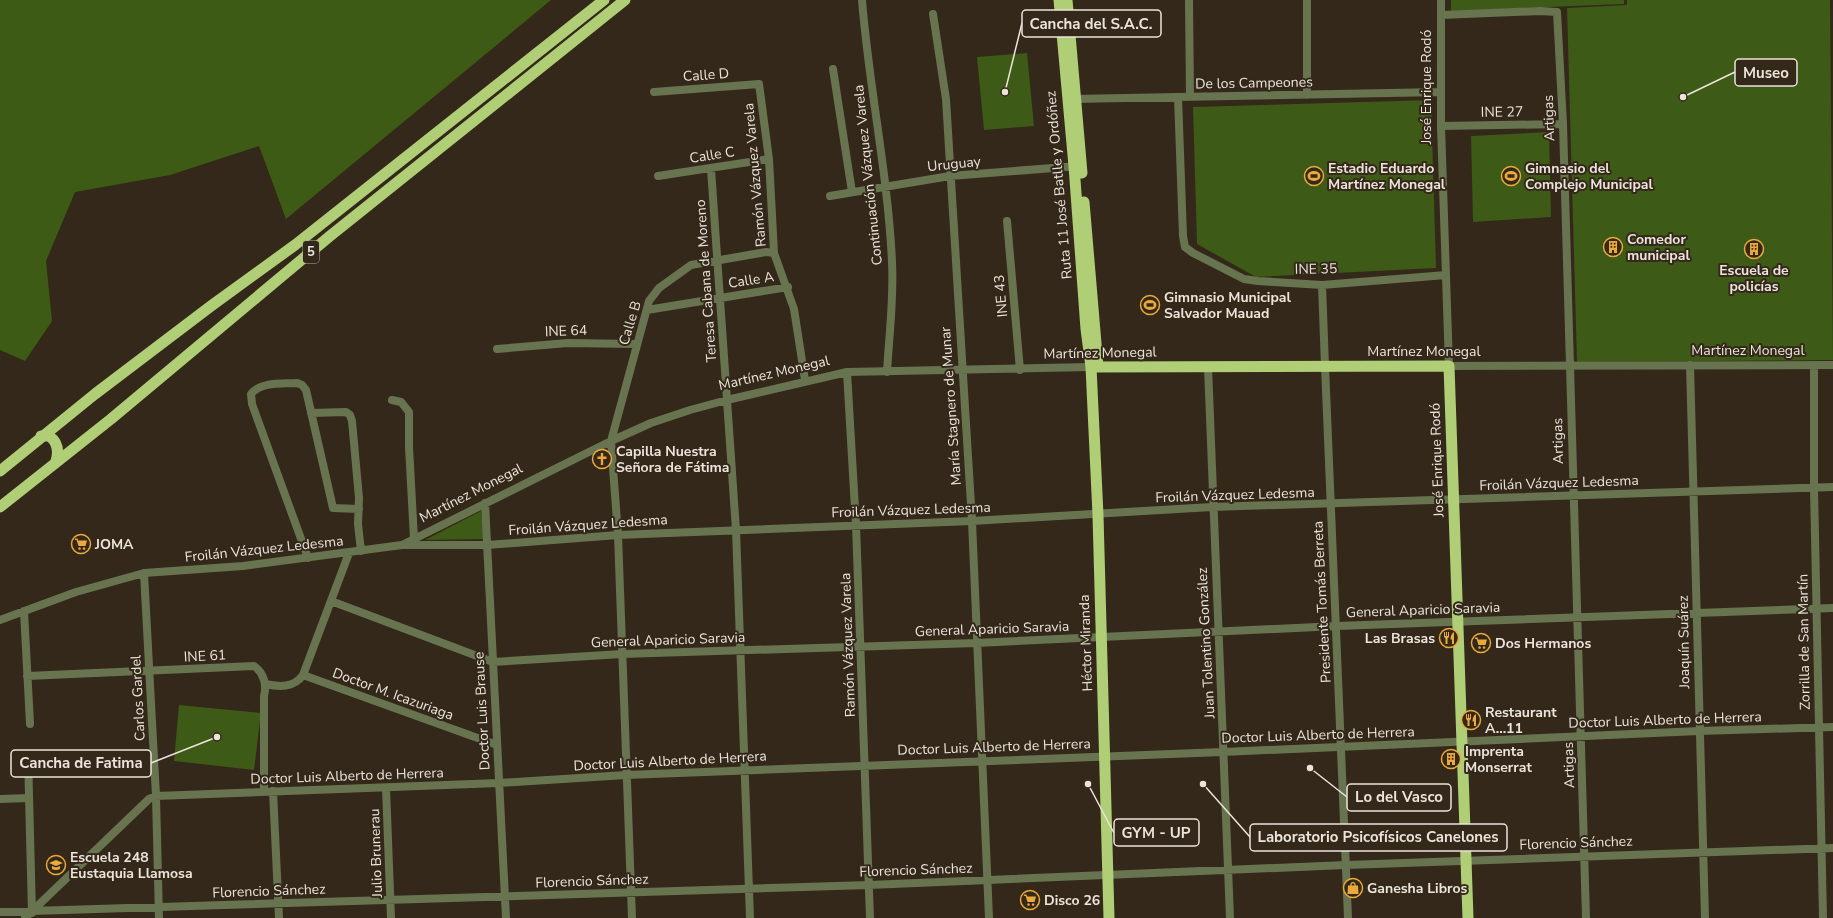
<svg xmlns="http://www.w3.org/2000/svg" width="1833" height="918" viewBox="0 0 1833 918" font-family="'Nunito Sans',sans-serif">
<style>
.green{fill:#3d5a16}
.forest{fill:#3e5b15}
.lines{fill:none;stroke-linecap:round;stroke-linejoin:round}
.minor{stroke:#67744f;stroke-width:8}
.tertiary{stroke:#67744f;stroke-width:8}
.trunk{stroke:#afce76;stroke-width:11}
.labels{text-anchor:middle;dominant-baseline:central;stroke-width:4;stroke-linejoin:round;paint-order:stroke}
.shield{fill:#332819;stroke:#b4aca1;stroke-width:1}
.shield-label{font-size:13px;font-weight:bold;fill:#ece4db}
.street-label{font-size:14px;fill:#ece4db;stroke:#332819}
.poi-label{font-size:14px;font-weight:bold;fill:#ece4db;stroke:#332819;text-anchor:start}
.leader{fill:none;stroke:#ece4db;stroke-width:1.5}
.callout-dot{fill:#ece4db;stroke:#332819;stroke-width:1.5}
.callout{fill:#332819;stroke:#ece4db;stroke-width:1.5}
.callout-label{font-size:15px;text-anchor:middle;font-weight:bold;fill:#ece4db}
</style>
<rect width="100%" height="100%" fill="#332819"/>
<path class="green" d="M 1451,0 L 1624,0 L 1624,4 L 1451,11 Z
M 1627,0 L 1830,0 L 1833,360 L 1577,362 L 1567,8 L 1627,5 Z
M 1027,53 L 1034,126 L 984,130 L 977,57 Z
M 1431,100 L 1436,268 L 1256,277 L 1197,244 L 1193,107 Z
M 1549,132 L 1551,217 L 1473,222 L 1471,136 Z
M 481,511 L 484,539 L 425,540 Z
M 179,705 L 261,713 L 254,770 L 174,761 Z"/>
<path class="forest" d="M 0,0 L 551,0 L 286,219 L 259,146 L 170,175 L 75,192 L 46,261 L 52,321 L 25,361 L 0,350 Z"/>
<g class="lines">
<path class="minor" d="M 862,0 C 869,88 888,174 892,262 C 894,299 889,336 887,372
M 1189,0 L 1190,97
M 1307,0 L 1307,95
M 1441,0 L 1441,126 L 1449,366 L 1833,365
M 933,14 L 946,99 L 972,521 L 989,918
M 1441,15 L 1540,11 L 1557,12 L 1563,124 L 1586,918
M 833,69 L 852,192
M 654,92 L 759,84 L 769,159 L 774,253 L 794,309 L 805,380
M 1178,97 L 1183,236 L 1185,247 L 1193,253 L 1244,279 L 1258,281 L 1322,285 L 1446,275
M 1072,99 L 1441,92
M 1441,126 L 1563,124
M 711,169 L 736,530 L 750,918
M 658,176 L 769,159
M 830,196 L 950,176 L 1079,166
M 1007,221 L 1020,370
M 1322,285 L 1325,366
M 647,310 L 788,287
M 497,349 L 568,343 L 637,344
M 1690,365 L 1705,918
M 1814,365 L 1814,488 L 1823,918
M 1208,367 L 1230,918
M 847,372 L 856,525 L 870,918
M 392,400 L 401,402 L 409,412 L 409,447 L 414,539
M 311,413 L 346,412 L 350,415 L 352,421 L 359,498 L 358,524 L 361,551
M 485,503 L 506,918
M 404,544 L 611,441 L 651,423 L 690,410 L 727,400 L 847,372 L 1091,367
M 308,558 L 252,404 L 251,394 C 261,381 283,384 297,383 L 302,385 L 306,390 L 333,508 L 359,509
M 144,573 L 156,796 L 159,918
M 331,601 L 493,662 L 622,654 L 976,643 L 1337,626 L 1833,608
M 24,611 L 30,724
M 0,620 L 76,592 L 144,573 L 243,566 L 402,545 L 487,545 L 618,535 L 972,521 L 1212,507 L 1833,487
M 303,675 L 497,745
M 27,676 L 254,666 C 264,673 267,685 264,696 L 264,792
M 265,684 C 279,687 294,688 303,675 L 349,553
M 28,756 L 32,913
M 386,788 L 391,918
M 273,791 L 279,918
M 0,799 L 29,798
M 0,912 L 869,885 L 1346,865 L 1833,848
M 25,918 L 149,799 L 156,796 L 499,783 L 626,775 L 1223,752 L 1699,731 L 1833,727
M 632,918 L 618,535 L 611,441 L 649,301 L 659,288 L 691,265 L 766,252 L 774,253"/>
<path class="tertiary" d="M 1325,366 L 1348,918"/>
<path class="trunk" d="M 1059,0 L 1074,166 L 1086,329 L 1091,367 L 1098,515 L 1109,918
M 1067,0 L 1082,173
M 1084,202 L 1098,367
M 1091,367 L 1449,366 L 1468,918
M 41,436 L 49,436 C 58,442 59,451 56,461
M 0,471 L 95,394 L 211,306 L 295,245 L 604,0
M 0,507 L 111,419 L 330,236 L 625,0"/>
</g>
<defs>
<symbol id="stadium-ring" viewBox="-11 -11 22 22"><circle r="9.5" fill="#332819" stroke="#eca93b" stroke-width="1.5"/><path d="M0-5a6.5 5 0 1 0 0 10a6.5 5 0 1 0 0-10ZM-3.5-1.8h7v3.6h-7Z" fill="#eca93b"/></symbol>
<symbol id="building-ring" viewBox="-11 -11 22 22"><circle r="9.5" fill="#332819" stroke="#eca93b" stroke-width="1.5"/><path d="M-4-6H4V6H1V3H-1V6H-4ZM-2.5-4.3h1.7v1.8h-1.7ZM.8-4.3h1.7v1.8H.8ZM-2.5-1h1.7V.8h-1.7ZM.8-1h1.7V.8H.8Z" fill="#eca93b"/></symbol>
<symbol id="church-ring" viewBox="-11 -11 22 22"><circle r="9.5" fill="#332819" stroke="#eca93b" stroke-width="1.5"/><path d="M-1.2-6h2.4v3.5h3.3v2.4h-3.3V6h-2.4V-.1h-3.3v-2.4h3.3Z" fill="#eca93b"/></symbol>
<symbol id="supermarket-ring" viewBox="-11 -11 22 22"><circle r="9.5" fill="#332819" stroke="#eca93b" stroke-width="1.5"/><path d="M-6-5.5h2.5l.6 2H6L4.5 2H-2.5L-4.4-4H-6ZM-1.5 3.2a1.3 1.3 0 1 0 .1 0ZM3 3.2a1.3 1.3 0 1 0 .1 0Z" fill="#eca93b"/></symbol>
<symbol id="restaurant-ring" viewBox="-11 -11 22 22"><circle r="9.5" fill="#332819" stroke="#eca93b" stroke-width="1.5"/><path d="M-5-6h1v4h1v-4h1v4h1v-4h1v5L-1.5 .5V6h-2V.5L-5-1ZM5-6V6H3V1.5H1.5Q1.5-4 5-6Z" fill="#eca93b"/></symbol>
<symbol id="school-ring" viewBox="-11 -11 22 22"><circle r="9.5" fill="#332819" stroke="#eca93b" stroke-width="1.5"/><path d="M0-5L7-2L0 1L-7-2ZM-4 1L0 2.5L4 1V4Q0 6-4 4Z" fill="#eca93b"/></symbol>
<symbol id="shop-ring" viewBox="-11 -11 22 22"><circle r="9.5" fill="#332819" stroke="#eca93b" stroke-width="1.5"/><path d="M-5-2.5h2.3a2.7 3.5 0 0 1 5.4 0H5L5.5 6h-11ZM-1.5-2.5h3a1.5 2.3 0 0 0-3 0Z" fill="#eca93b"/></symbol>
</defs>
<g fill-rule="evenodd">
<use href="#stadium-ring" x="1303" y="165" width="22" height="22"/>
<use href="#stadium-ring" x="1500" y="165" width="22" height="22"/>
<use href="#building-ring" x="1602" y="236" width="22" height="22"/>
<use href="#building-ring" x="1743" y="238" width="22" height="22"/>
<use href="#stadium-ring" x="1139" y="294" width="22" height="22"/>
<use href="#church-ring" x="591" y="448" width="22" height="22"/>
<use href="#supermarket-ring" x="70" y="533" width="22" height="22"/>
<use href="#restaurant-ring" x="1438" y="627" width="22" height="22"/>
<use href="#supermarket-ring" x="1470" y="632" width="22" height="22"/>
<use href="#restaurant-ring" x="1460" y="709" width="22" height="22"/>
<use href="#building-ring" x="1440" y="748" width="22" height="22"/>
<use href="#school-ring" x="45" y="854" width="22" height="22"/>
<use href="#shop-ring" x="1342" y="877" width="22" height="22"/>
<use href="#supermarket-ring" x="1019" y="889" width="22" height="22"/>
</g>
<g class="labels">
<rect class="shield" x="303" y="241" width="16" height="22" rx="3"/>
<g class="shield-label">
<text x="311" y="252">5</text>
</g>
<g class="street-label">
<text transform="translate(706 75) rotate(-4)">Calle D</text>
<text transform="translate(1254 83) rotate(-1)">De los Campeones</text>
<text transform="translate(1426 87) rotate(-90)">José Enrique Rodó</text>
<text transform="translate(1502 112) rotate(-1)">INE 27</text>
<text transform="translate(1549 118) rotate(-92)">Artigas</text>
<text transform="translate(712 155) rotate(-9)">Calle C</text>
<text transform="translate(954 164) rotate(-6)">Uruguay</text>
<text transform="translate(755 175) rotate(-95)">Ramón Vázquez Varela</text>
<text transform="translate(868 175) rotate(-96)">Continuación Vázquez Varela</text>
<text transform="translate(1059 185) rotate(-95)">Ruta 11 José Batlle y Ordóñez</text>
<text transform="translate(1316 269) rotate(-1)">INE 35</text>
<text transform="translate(751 280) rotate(-9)">Calle A</text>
<text transform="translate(706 281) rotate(-94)">Teresa Cabana de Moreno</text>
<text transform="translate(1001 296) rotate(-95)">INE 43</text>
<text transform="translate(630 323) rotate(-73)">Calle B</text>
<text transform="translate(566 331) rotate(-2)">INE 64</text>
<text x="1748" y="350">Martínez Monegal</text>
<text x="1424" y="351">Martínez Monegal</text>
<text transform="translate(1100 353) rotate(-1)">Martínez Monegal</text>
<text transform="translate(774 373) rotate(-13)">Martínez Monegal</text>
<text transform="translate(951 406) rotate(-94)">María Stagnero de Munar</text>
<text transform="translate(1558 441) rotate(-91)">Artigas</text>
<text transform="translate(1437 460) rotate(-92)">José Enrique Rodó</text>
<text transform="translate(1559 483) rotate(-2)">Froilán Vázquez Ledesma</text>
<text transform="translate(471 493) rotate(-27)">Martínez Monegal</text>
<text transform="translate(1235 495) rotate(-2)">Froilán Vázquez Ledesma</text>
<text transform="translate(911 510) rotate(-2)">Froilán Vázquez Ledesma</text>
<text transform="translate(588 525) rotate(-4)">Froilán Vázquez Ledesma</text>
<text transform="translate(264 549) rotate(-6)">Froilán Vázquez Ledesma</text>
<text transform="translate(1322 602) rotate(-93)">Presidente Tomás Berreta</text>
<text transform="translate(1423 610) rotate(-2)">General Aparicio Saravia</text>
<text transform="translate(992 629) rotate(-2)">General Aparicio Saravia</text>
<text transform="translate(668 640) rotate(-2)">General Aparicio Saravia</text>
<text transform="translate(1684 642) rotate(-91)">Joaquín Suárez</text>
<text transform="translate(1804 642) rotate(-91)">Zorrilla de San Martín</text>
<text transform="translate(1086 643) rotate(-92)">Héctor Miranda</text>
<text transform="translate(1206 643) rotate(-93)">Juan Tolentino González</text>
<text transform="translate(848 645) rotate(-92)">Ramón Vázquez Varela</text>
<text transform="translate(205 656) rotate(-3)">INE 61</text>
<text transform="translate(393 694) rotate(20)">Doctor M. Icazuriaga</text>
<text transform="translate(138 698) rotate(-93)">Carlos Gardel</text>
<text transform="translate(482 711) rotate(-93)">Doctor Luis Brause</text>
<text transform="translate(1665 720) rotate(-2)">Doctor Luis Alberto de Herrera</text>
<text transform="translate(1318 735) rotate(-2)">Doctor Luis Alberto de Herrera</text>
<text transform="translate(994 747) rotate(-2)">Doctor Luis Alberto de Herrera</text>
<text transform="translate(670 761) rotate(-3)">Doctor Luis Alberto de Herrera</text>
<text transform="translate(1569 765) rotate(-92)">Artigas</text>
<text transform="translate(347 776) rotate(-2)">Doctor Luis Alberto de Herrera</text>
<text transform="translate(1576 843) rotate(-2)">Florencio Sánchez</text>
<text transform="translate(376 853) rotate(-92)">Julio Brunerau</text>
<text transform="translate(916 870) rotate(-2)">Florencio Sánchez</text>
<text transform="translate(592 881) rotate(-2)">Florencio Sánchez</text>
<text transform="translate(269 891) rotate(-2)">Florencio Sánchez</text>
</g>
<g class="poi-label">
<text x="1328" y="168">Estadio Eduardo<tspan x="1328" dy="16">Martínez Monegal</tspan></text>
<text x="1525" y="168">Gimnasio del<tspan x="1525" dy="16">Complejo Municipal</tspan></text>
<text x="1627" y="239">Comedor<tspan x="1627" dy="16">municipal</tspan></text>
<text x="1754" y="270" text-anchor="middle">Escuela de<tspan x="1754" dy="16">policías</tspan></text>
<text x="1164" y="297">Gimnasio Municipal<tspan x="1164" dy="16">Salvador Mauad</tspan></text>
<text x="616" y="451">Capilla Nuestra<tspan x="616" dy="16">Señora de Fátima</tspan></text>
<text x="95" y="544">JOMA</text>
<text x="1435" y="638" text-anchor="end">Las Brasas</text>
<text x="1495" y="643">Dos Hermanos</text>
<text x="1485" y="712">Restaurant<tspan x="1485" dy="16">A...11</tspan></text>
<text x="1465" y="751">Imprenta<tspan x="1465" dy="16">Monserrat</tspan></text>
<text x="70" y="857">Escuela 248<tspan x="70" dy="16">Eustaquia Llamosa</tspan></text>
<text x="1367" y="888">Ganesha Libros</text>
<text x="1044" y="900">Disco 26</text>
</g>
</g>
<path class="leader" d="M1005 92L1022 23M1683 97L1735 72M217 737L151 763M1310 768L1347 797M1088 784L1114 833M1203 784L1250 837"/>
<g class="callout-dot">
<circle cx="1005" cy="92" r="4"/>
<circle cx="1683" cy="97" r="4"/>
<circle cx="217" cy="737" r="4"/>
<circle cx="1310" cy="768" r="4"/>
<circle cx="1088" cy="784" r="4"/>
<circle cx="1203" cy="784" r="4"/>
</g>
<g class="callout">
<rect x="1022" y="10" width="139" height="27" rx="4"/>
<rect x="1735" y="59" width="62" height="27" rx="4"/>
<rect x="11" y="750" width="140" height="27" rx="4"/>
<rect x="1347" y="784" width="104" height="27" rx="4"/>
<rect x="1114" y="819" width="85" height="27" rx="4"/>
<rect x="1250" y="824" width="257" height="27" rx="4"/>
</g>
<g class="callout-label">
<text x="1091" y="29">Cancha del S.A.C.</text>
<text x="1766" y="78">Museo</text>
<text x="81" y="768">Cancha de Fatima</text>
<text x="1399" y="802">Lo del Vasco</text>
<text x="1156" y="838">GYM - UP</text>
<text x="1378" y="842">Laboratorio Psicofísicos Canelones</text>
</g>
</svg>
